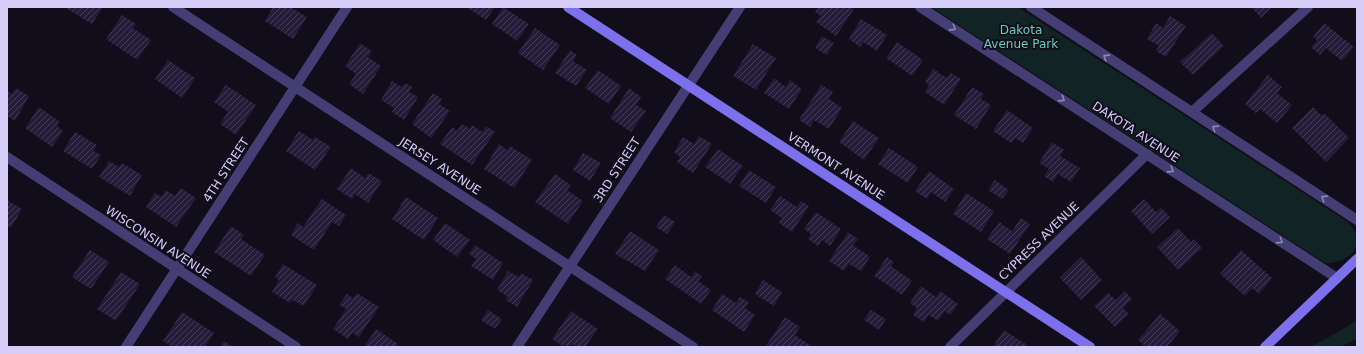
<svg xmlns="http://www.w3.org/2000/svg" width="1364" height="354" viewBox="0 0 1364 354" font-family="'DejaVu Sans',sans-serif">
<style>
.green{fill:#112324}
.building{fill:url(#building-hatch)}
.lines{fill:none;stroke-linecap:round;stroke-linejoin:round}
.street{stroke:#443e74;stroke-width:10}
.secondary{stroke:#7d70ed;stroke-width:10}
.oneway{stroke:#8d86b6}
.labels{text-anchor:middle;dominant-baseline:central;stroke-width:4;stroke-linejoin:round;paint-order:stroke}
.park-label{font-size:12px;fill:#63cfbc;stroke:#110d1b}
.street-label{font-size:12px;fill:#d6cdf9;stroke:#110d1b}
</style>
<defs>
<pattern id="building-hatch" width="6" height="6" patternUnits="userSpaceOnUse"><rect width="6" height="6" fill="#241c39"/><path d="M-1 1l2-2M0 6l6-6M5 7l2-2" fill="none" stroke="#433c56"/></pattern>
</defs>
<rect width="100%" height="100%" fill="#110d1b"/>
<path class="green" d="M 931,7 L 1018,7 L 1348,222 C 1352,227 1356,232 1357,239 C 1358,255 1339,264 1325,263 Z
M 1357,320 L 1357,339 L 1340,347 L 1310,347 L 1338,332 Z"/>
<path class="building" d="M 64,7 L 103,7 L 92,24 Z
M 273,7 L 290,7 L 307,17 L 293,39 L 265,21 Z
M 466,7 L 495,7 L 486,20 Z
M 503,7 L 529,24 L 517,41 L 492,24 Z
M 818,7 L 850,7 L 854,9 L 836,36 L 816,22 L 821,16 L 815,12 Z
M 1251,7 L 1272,7 L 1261,18 Z
M 122,15 L 136,24 L 133,28 L 151,40 L 137,60 L 106,39 Z
M 1170,16 L 1186,26 L 1166,57 L 1156,51 L 1159,46 L 1147,39 L 1156,23 L 1163,28 Z
M 861,19 L 887,35 L 877,51 L 863,42 L 860,47 L 849,39 Z
M 1324,23 L 1354,47 L 1342,61 L 1326,48 L 1320,55 L 1311,47 L 1317,40 L 1313,37 Z
M 535,28 L 560,45 L 543,70 L 518,53 Z
M 1212,33 L 1224,46 L 1193,75 L 1180,62 Z
M 822,36 L 834,43 L 827,55 L 815,48 Z
M 897,42 L 923,60 L 912,76 L 886,58 Z
M 360,43 L 372,51 L 368,57 L 381,66 L 363,94 L 349,84 L 356,74 L 345,66 Z
M 753,44 L 776,58 L 756,90 L 733,76 Z
M 570,50 L 577,55 L 573,61 L 587,70 L 576,86 L 555,73 Z
M 168,60 L 195,78 L 182,98 L 155,79 Z
M 933,69 L 947,78 L 951,73 L 961,79 L 944,105 L 925,92 L 929,85 L 925,82 Z
M 598,70 L 621,86 L 609,104 L 585,88 Z
M 1268,75 L 1282,87 L 1277,93 L 1292,105 L 1277,123 L 1260,109 L 1256,113 L 1245,104 Z
M 774,78 L 786,87 L 790,80 L 802,89 L 789,109 L 764,93 Z
M 392,81 L 402,87 L 405,83 L 412,87 L 409,92 L 418,97 L 404,120 L 392,112 L 394,108 L 381,100 Z
M 226,85 L 256,105 L 236,135 L 220,124 L 228,112 L 214,102 Z
M 821,85 L 833,92 L 829,99 L 842,108 L 829,129 L 814,120 L 810,127 L 799,120 Z
M 972,87 L 984,94 L 981,99 L 991,105 L 976,129 L 954,115 Z
M 16,88 L 29,96 L 15,121 L 7,116 L 7,91 L 12,94 Z
M 629,88 L 641,97 L 636,105 L 646,111 L 631,132 L 610,118 Z
M 433,93 L 442,99 L 439,104 L 450,111 L 431,138 L 412,124 Z
M 39,107 L 59,121 L 57,126 L 63,131 L 52,147 L 25,128 Z
M 1313,107 L 1322,116 L 1324,113 L 1349,138 L 1326,162 L 1292,128 Z
M 1007,110 L 1033,128 L 1023,143 L 1015,138 L 1011,143 L 993,131 Z
M 853,121 L 879,138 L 864,160 L 839,142 Z
M 462,124 L 470,129 L 472,125 L 482,132 L 486,126 L 495,132 L 472,165 L 440,144 L 452,127 L 457,131 Z
M 299,131 L 313,140 L 315,137 L 331,147 L 315,170 L 286,151 Z
M 75,132 L 97,145 L 94,151 L 101,155 L 92,169 L 63,151 Z
M 699,136 L 712,144 L 693,173 L 677,162 L 680,157 L 674,152 L 683,137 L 694,144 Z
M 1052,142 L 1064,150 L 1060,156 L 1080,168 L 1071,182 L 1058,174 L 1053,182 L 1044,176 L 1049,169 L 1039,163 Z
M 499,144 L 507,150 L 510,146 L 532,160 L 514,188 L 484,169 Z
M 889,148 L 918,167 L 908,183 L 878,164 Z
M 718,149 L 743,166 L 730,184 L 705,167 Z
M 583,153 L 601,163 L 590,181 L 573,170 Z
M 109,161 L 119,167 L 122,163 L 142,175 L 130,196 L 99,177 Z
M 351,168 L 365,178 L 368,173 L 382,181 L 368,203 L 355,194 L 352,199 L 337,189 Z
M 749,170 L 776,187 L 766,203 L 739,186 Z
M 929,171 L 954,189 L 945,202 L 931,192 L 927,199 L 915,191 Z
M 555,174 L 571,185 L 567,190 L 583,201 L 568,224 L 535,202 Z
M 995,180 L 1009,190 L 1002,199 L 988,190 Z
M 181,188 L 196,198 L 176,227 L 146,207 L 155,193 L 161,197 L 166,190 L 175,196 Z
M 966,193 L 994,211 L 981,232 L 953,214 Z
M 780,196 L 797,207 L 801,201 L 809,206 L 792,232 L 779,223 L 782,218 L 770,210 Z
M 406,197 L 438,218 L 424,240 L 392,219 Z
M 322,199 L 346,215 L 339,226 L 332,222 L 314,250 L 291,235 L 298,223 L 303,227 Z
M 1144,199 L 1156,212 L 1161,208 L 1170,217 L 1152,234 L 1131,211 Z
M 7,200 L 22,209 L 11,228 L 7,225 Z
M 816,212 L 841,229 L 830,246 L 822,240 L 818,246 L 808,239 L 811,234 L 804,229 Z
M 664,215 L 675,222 L 667,234 L 656,227 Z
M 1021,218 L 1030,224 L 1010,254 L 987,239 L 999,222 L 1012,231 Z
M 445,223 L 470,240 L 457,257 L 433,240 Z
M 231,226 L 244,235 L 241,239 L 265,255 L 251,276 L 214,252 Z
M 1178,228 L 1191,242 L 1194,239 L 1202,248 L 1178,270 L 1157,247 Z
M 630,231 L 659,250 L 645,271 L 615,254 Z
M 848,232 L 858,239 L 853,245 L 870,257 L 861,271 L 849,264 L 844,271 L 829,261 Z
M 475,245 L 503,263 L 493,280 L 471,266 L 476,259 L 469,254 Z
M 90,250 L 109,262 L 91,289 L 72,277 Z
M 1241,250 L 1272,278 L 1259,294 L 1252,288 L 1245,296 L 1220,274 Z
M 887,257 L 894,262 L 891,266 L 912,281 L 902,295 L 874,276 Z
M 1081,257 L 1102,280 L 1081,300 L 1060,278 Z
M 283,264 L 317,285 L 304,306 L 292,300 L 290,303 L 272,292 L 279,280 L 275,277 Z
M 675,265 L 691,277 L 695,271 L 702,276 L 698,281 L 711,290 L 701,304 L 665,279 Z
M 508,271 L 519,277 L 521,273 L 533,280 L 517,307 L 506,300 L 508,297 L 497,290 Z
M 121,272 L 140,284 L 116,321 L 97,309 Z
M 763,280 L 782,292 L 774,306 L 755,294 Z
M 921,286 L 936,297 L 940,291 L 958,304 L 950,315 L 945,311 L 938,321 L 929,315 L 924,322 L 913,315 L 917,308 L 910,303 Z
M 1125,291 L 1132,299 L 1123,308 L 1129,314 L 1115,327 L 1094,306 L 1108,293 L 1116,300 Z
M 357,293 L 379,307 L 359,337 L 352,333 L 348,339 L 333,329 L 346,309 L 339,305 L 347,294 L 353,298 Z
M 722,294 L 736,303 L 740,297 L 749,302 L 745,308 L 755,315 L 744,332 L 712,310 Z
M 488,310 L 502,319 L 495,329 L 481,320 Z
M 871,310 L 886,319 L 879,330 L 864,320 Z
M 571,311 L 598,329 L 585,347 L 576,347 L 572,344 L 570,347 L 564,347 L 552,339 Z
M 182,312 L 214,333 L 205,347 L 173,347 L 163,341 Z
M 1160,314 L 1180,331 L 1167,347 L 1146,347 L 1138,340 Z
M 785,317 L 800,327 L 795,335 L 813,347 L 765,347 Z
M 376,329 L 398,344 L 396,347 L 364,347 Z
M 1004,330 L 1030,347 L 996,347 L 994,345 Z
M 224,341 L 233,347 L 220,347 Z"/>
<g class="lines">
<path class="street" d="M 173,7 L 693,347
M 920,7 L 1337,278
M 1031,7 L 1357,220
M 1192,112 L 1308,7
M 7,157 L 296,347
M 126,347 L 347,7
M 517,347 L 740,7
M 950,347 L 1147,154"/>
<path class="secondary" d="M 568,7 L 1090,347
M 1265,347 L 1357,259"/>
</g>
<defs><path id="oneway-chevron" d="M-2-3.5L2.5 0L-2 3.5" fill="none" stroke-width="1.6" stroke-linecap="round" stroke-linejoin="round"/></defs>
<g class="oneway">
<use href="#oneway-chevron" transform="translate(953 28) rotate(33)"/>
<use href="#oneway-chevron" transform="translate(1106 57) rotate(-147)"/>
<use href="#oneway-chevron" transform="translate(1062 99) rotate(33)"/>
<use href="#oneway-chevron" transform="translate(1215 128) rotate(-147)"/>
<use href="#oneway-chevron" transform="translate(1171 170) rotate(33)"/>
<use href="#oneway-chevron" transform="translate(1324 198) rotate(-147)"/>
<use href="#oneway-chevron" transform="translate(1280 241) rotate(33)"/>
</g>
<g class="labels">
<g class="park-label">
<text x="1021" y="30">Dakota<tspan x="1021" dy="14">Avenue Park</tspan></text>
</g>
<g class="street-label">
<text transform="translate(1136 132) rotate(33)">DAKOTA AVENUE</text>
<text transform="translate(440 166) rotate(33)">JERSEY AVENUE</text>
<text transform="translate(836 166) rotate(33)">VERMONT AVENUE</text>
<text transform="translate(226 170) rotate(-57)">4TH STREET</text>
<text transform="translate(617 170) rotate(-57)">3RD STREET</text>
<text transform="translate(1039 241) rotate(-44)">CYPRESS AVENUE</text>
<text transform="translate(158 242) rotate(33)">WISCONSIN AVENUE</text>
</g>
</g>
<rect width="1364" height="354" fill="none" stroke="#d6cdf9" stroke-width="16"/>
</svg>
